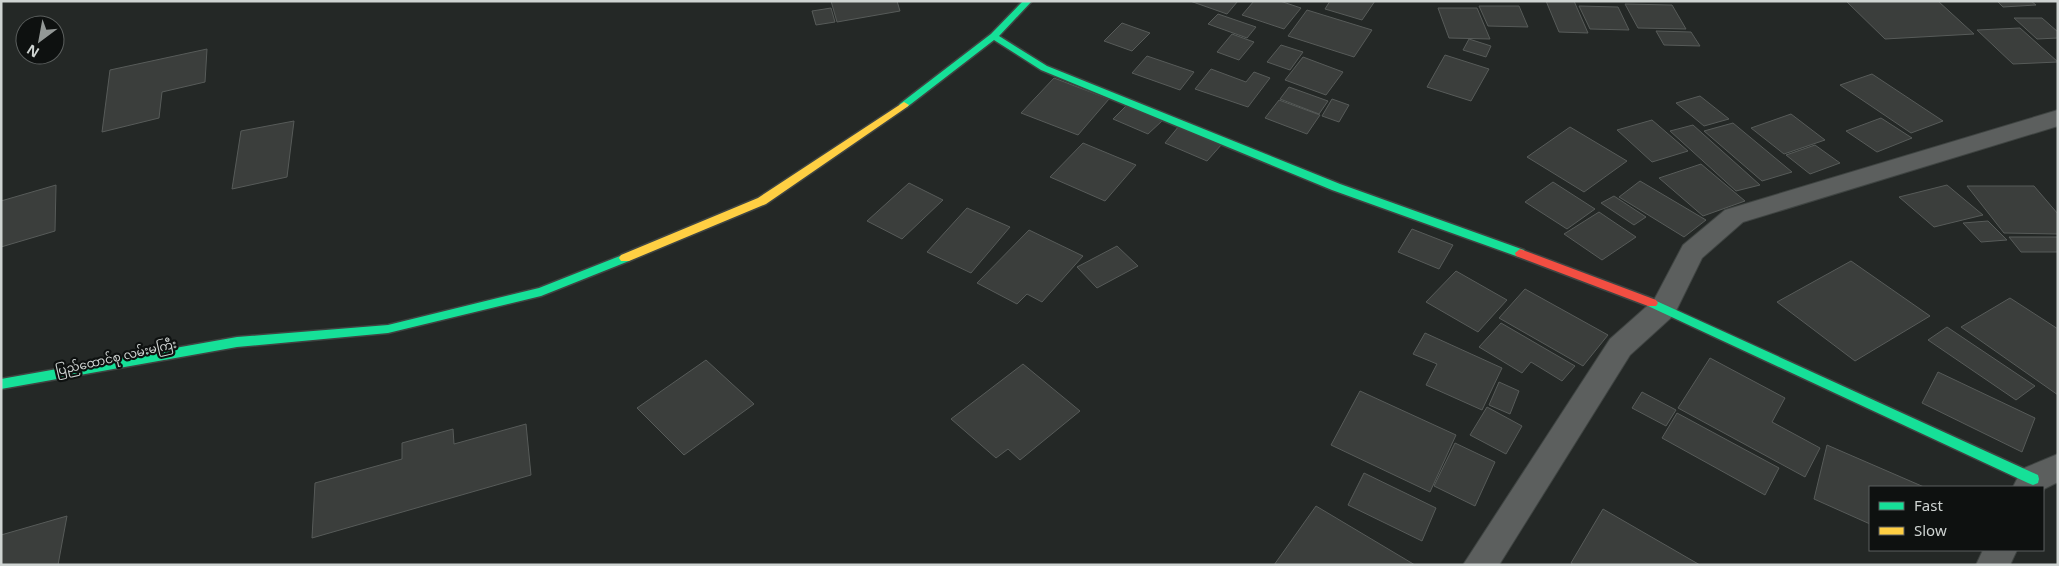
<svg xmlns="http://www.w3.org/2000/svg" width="2059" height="566" viewBox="0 0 2059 566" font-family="'Noto Sans','Noto Sans Myanmar',sans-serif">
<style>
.building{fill:#3b3e3c;stroke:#575b59}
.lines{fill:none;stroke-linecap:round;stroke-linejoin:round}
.street-casing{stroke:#3f4442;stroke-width:2}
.fast-casing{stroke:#3f4442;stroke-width:3}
.slow-casing{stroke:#3f4442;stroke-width:3}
.jam-casing{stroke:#3f4442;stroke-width:3}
.street{fill:#5c5f5e;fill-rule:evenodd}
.fast{fill:#16e098;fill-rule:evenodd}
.slow{fill:#ffcf43;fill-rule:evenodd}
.jam{fill:#f24e42;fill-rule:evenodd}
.labels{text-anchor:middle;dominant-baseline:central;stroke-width:4.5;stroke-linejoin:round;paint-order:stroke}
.street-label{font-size:12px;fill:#cfd4d2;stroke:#0e1110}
</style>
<rect width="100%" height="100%" fill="#242826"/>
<path class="building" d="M 831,1 L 897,1 L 900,11 L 837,22 Z
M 1190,1 L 1238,1 L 1227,14 Z
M 1254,1 L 1280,1 L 1301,8 L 1284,29 L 1242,15 Z
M 1330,1 L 1375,1 L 1362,20 L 1325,9 Z
M 1546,1 L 1574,1 L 1588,33 L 1559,32 Z
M 1846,1 L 1938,1 L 1974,34 L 1885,39 Z
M 1997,1 L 2031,1 L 2036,5 L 2003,7 Z
M 1625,4 L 1672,5 L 1686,29 L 1638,28 Z
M 1479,6 L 1519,6 L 1528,27 L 1488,26 Z
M 1579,6 L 1618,7 L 1629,30 L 1590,29 Z
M 831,8 L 835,22 L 816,25 L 812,11 Z
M 1438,8 L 1477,8 L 1490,39 L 1449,38 Z
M 1307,10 L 1372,30 L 1354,57 L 1288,36 Z
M 1218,14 L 1256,27 L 1247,38 L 1208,24 Z
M 2014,18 L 2042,18 L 2058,32 L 2058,38 L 2037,39 Z
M 1122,23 L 1150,33 L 1132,51 L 1104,41 Z
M 2020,28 L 2058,62 L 2013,64 L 1977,30 Z
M 1656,31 L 1691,32 L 1700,46 L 1664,45 Z
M 1232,34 L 1254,42 L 1239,60 L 1217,52 Z
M 1469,39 L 1491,46 L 1486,57 L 1463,50 Z
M 1281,45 L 1303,52 L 1290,70 L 1267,62 Z
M 207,49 L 205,82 L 162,92 L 159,118 L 102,132 L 110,70 Z
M 1445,55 L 1489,69 L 1471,101 L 1427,87 Z
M 1147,56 L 1194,72 L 1180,90 L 1132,73 Z
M 1303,57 L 1343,72 L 1326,95 L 1285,80 Z
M 1211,69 L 1246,82 L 1254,72 L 1270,78 L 1248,107 L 1195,89 Z
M 1872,74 L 1943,121 L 1911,133 L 1840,85 Z
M 1054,78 L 1109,99 L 1078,135 L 1021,113 Z
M 1289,87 L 1328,101 L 1319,114 L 1280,99 Z
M 1700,96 L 1729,119 L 1704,126 L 1676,103 Z
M 1332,99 L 1349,105 L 1339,122 L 1322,116 Z
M 1279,100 L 1320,115 L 1307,134 L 1265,118 Z
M 1127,105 L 1162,121 L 1148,134 L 1113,119 Z
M 1791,114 L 1825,140 L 1784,154 L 1751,128 Z
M 1881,118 L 1912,138 L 1877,152 L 1846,131 Z
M 1652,120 L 1688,151 L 1652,162 L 1617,130 Z
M 294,121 L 287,177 L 232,189 L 241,131 Z
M 1733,123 L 1792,172 L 1762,181 L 1704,131 Z
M 1693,125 L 1760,185 L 1736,191 L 1670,131 Z
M 1179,126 L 1222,144 L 1207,161 L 1165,143 Z
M 1570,127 L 1627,161 L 1584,192 L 1527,157 Z
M 1083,143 L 1136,165 L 1105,201 L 1050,177 Z
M 1815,145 L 1840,163 L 1810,174 L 1786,155 Z
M 1701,164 L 1745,201 L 1703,216 L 1659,178 Z
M 1640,181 L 1706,220 L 1684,237 L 1619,197 Z
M 1553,182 L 1595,209 L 1567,229 L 1525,202 Z
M 909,183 L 943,200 L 902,239 L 867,221 Z
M 56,185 L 55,231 L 1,247 L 1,201 Z
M 1947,185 L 1983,215 L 1934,227 L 1899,197 Z
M 1967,186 L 2034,186 L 2058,214 L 2058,234 L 2004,233 Z
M 1614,196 L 1646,217 L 1634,225 L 1601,203 Z
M 967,208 L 1010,227 L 971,273 L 927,252 Z
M 1599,212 L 1636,237 L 1602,260 L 1564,234 Z
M 1988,221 L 2007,240 L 1981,242 L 1963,223 Z
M 1412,229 L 1453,245 L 1439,269 L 1398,252 Z
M 1029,230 L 1083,256 L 1042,302 L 1027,294 L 1017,304 L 977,283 Z
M 2009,237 L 2058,237 L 2058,252 L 2021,252 Z
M 1117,246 L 1138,266 L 1097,288 L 1077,267 Z
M 1851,261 L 1930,316 L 1855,361 L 1777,302 Z
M 1456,271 L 1507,300 L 1478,332 L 1426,302 Z
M 1525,289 L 1608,335 L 1583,366 L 1499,318 Z
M 2010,298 L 2058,329 L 2058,395 L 1961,327 Z
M 1501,323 L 1575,366 L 1562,381 L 1531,362 L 1522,373 L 1479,347 Z
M 1947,327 L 2035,386 L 2016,400 L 1928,340 Z
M 1425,333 L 1502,368 L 1482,410 L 1426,385 L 1437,364 L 1413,354 Z
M 1710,358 L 1785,398 L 1772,422 L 1820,448 L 1805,477 L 1678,408 Z
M 706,360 L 754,404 L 684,455 L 637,408 Z
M 1023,364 L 1080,411 L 1020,460 L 1008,449 L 996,458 L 951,419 Z
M 1938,372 L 2035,418 L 2022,452 L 1922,403 Z
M 1499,382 L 1519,391 L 1510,414 L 1489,405 Z
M 1360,391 L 1456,435 L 1430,492 L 1331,445 Z
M 1642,392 L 1676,410 L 1666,426 L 1632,408 Z
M 1487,407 L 1522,426 L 1506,454 L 1470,435 Z
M 1677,413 L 1779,468 L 1765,495 L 1662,438 Z
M 526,424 L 531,475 L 312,538 L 315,483 L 402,459 L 402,443 L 453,429 L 454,444 Z
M 1455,443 L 1495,462 L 1475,506 L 1434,486 Z
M 1827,445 L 1924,487 L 1870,487 L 1870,524 L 1814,499 Z
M 1364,473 L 1436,508 L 1422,541 L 1348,505 Z
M 1316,506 L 1415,565 L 1274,565 Z
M 1603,509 L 1700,565 L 1574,565 L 1571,563 Z
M 67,516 L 58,565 L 1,565 L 1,535 Z"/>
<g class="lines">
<defs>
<path id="street" d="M 2058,110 L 2058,126 L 1743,222 L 1702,258 L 1674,315 L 1630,355 L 1499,565 L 1463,565 L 1610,339 L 1654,300 L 1683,245 L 1725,210 Z
M 2058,454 L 2058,482 L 2044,489 L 2043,492 L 2043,487 L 2013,487 L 2022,469 Z
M 1983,550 L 2017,550 L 2010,565 L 1976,565 Z"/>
<path id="fast" d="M 1023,1 L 1032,1 L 999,36 L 1047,66 L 1340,184 L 1524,250 L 1525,253 L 1520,257 L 1516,256 L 1332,190 L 1041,70 L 994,40 L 907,107 L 901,107 L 899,105 L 901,103 L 991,34 Z
M 625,254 L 629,255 L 631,258 L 629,261 L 541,296 L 388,333 L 237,347 L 1,389 L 1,379 L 237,337 L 388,325 L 539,288 Z
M 1652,299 L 2038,475 L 2039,479 L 2038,483 L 2033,485 L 2028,483 L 1648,306 L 1646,303 L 1648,300 Z"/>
<path id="slow" d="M 904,102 L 909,105 L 907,107 L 766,204 L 629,261 L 621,261 L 619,258 L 621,255 L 758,198 Z"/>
<path id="jam" d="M 1520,249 L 1656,300 L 1658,303 L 1656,306 L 1648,306 L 1516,256 L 1515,253 Z"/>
</defs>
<use href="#street" class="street-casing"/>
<use href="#fast" class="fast-casing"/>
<use href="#slow" class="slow-casing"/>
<use href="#jam" class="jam-casing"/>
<use href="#street" class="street"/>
<use href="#fast" class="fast"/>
<use href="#slow" class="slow"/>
<use href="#jam" class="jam"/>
</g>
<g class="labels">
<g class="street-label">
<text transform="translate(116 357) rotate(-13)">ပြည်ထောင်စု လမ်းမကြီး</text>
</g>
</g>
<rect width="2059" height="566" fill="none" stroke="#cfd4d2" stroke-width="5"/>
<rect x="1869" y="486" width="175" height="65" fill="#0e1110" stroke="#5b5f5e"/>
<rect x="1879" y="502" width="25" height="8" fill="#16e098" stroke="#5b5f5e"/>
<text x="1914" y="511" font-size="15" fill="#cfd4d2">Fast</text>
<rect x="1879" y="527" width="25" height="8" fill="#ffcf43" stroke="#5b5f5e"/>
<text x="1914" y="536" font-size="15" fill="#cfd4d2">Slow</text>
<g transform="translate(40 40) rotate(212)"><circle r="24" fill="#0e1110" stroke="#5b5f5e"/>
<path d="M0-4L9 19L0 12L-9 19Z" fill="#939896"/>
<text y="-8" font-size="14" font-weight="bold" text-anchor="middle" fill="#cfd4d2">N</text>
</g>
</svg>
